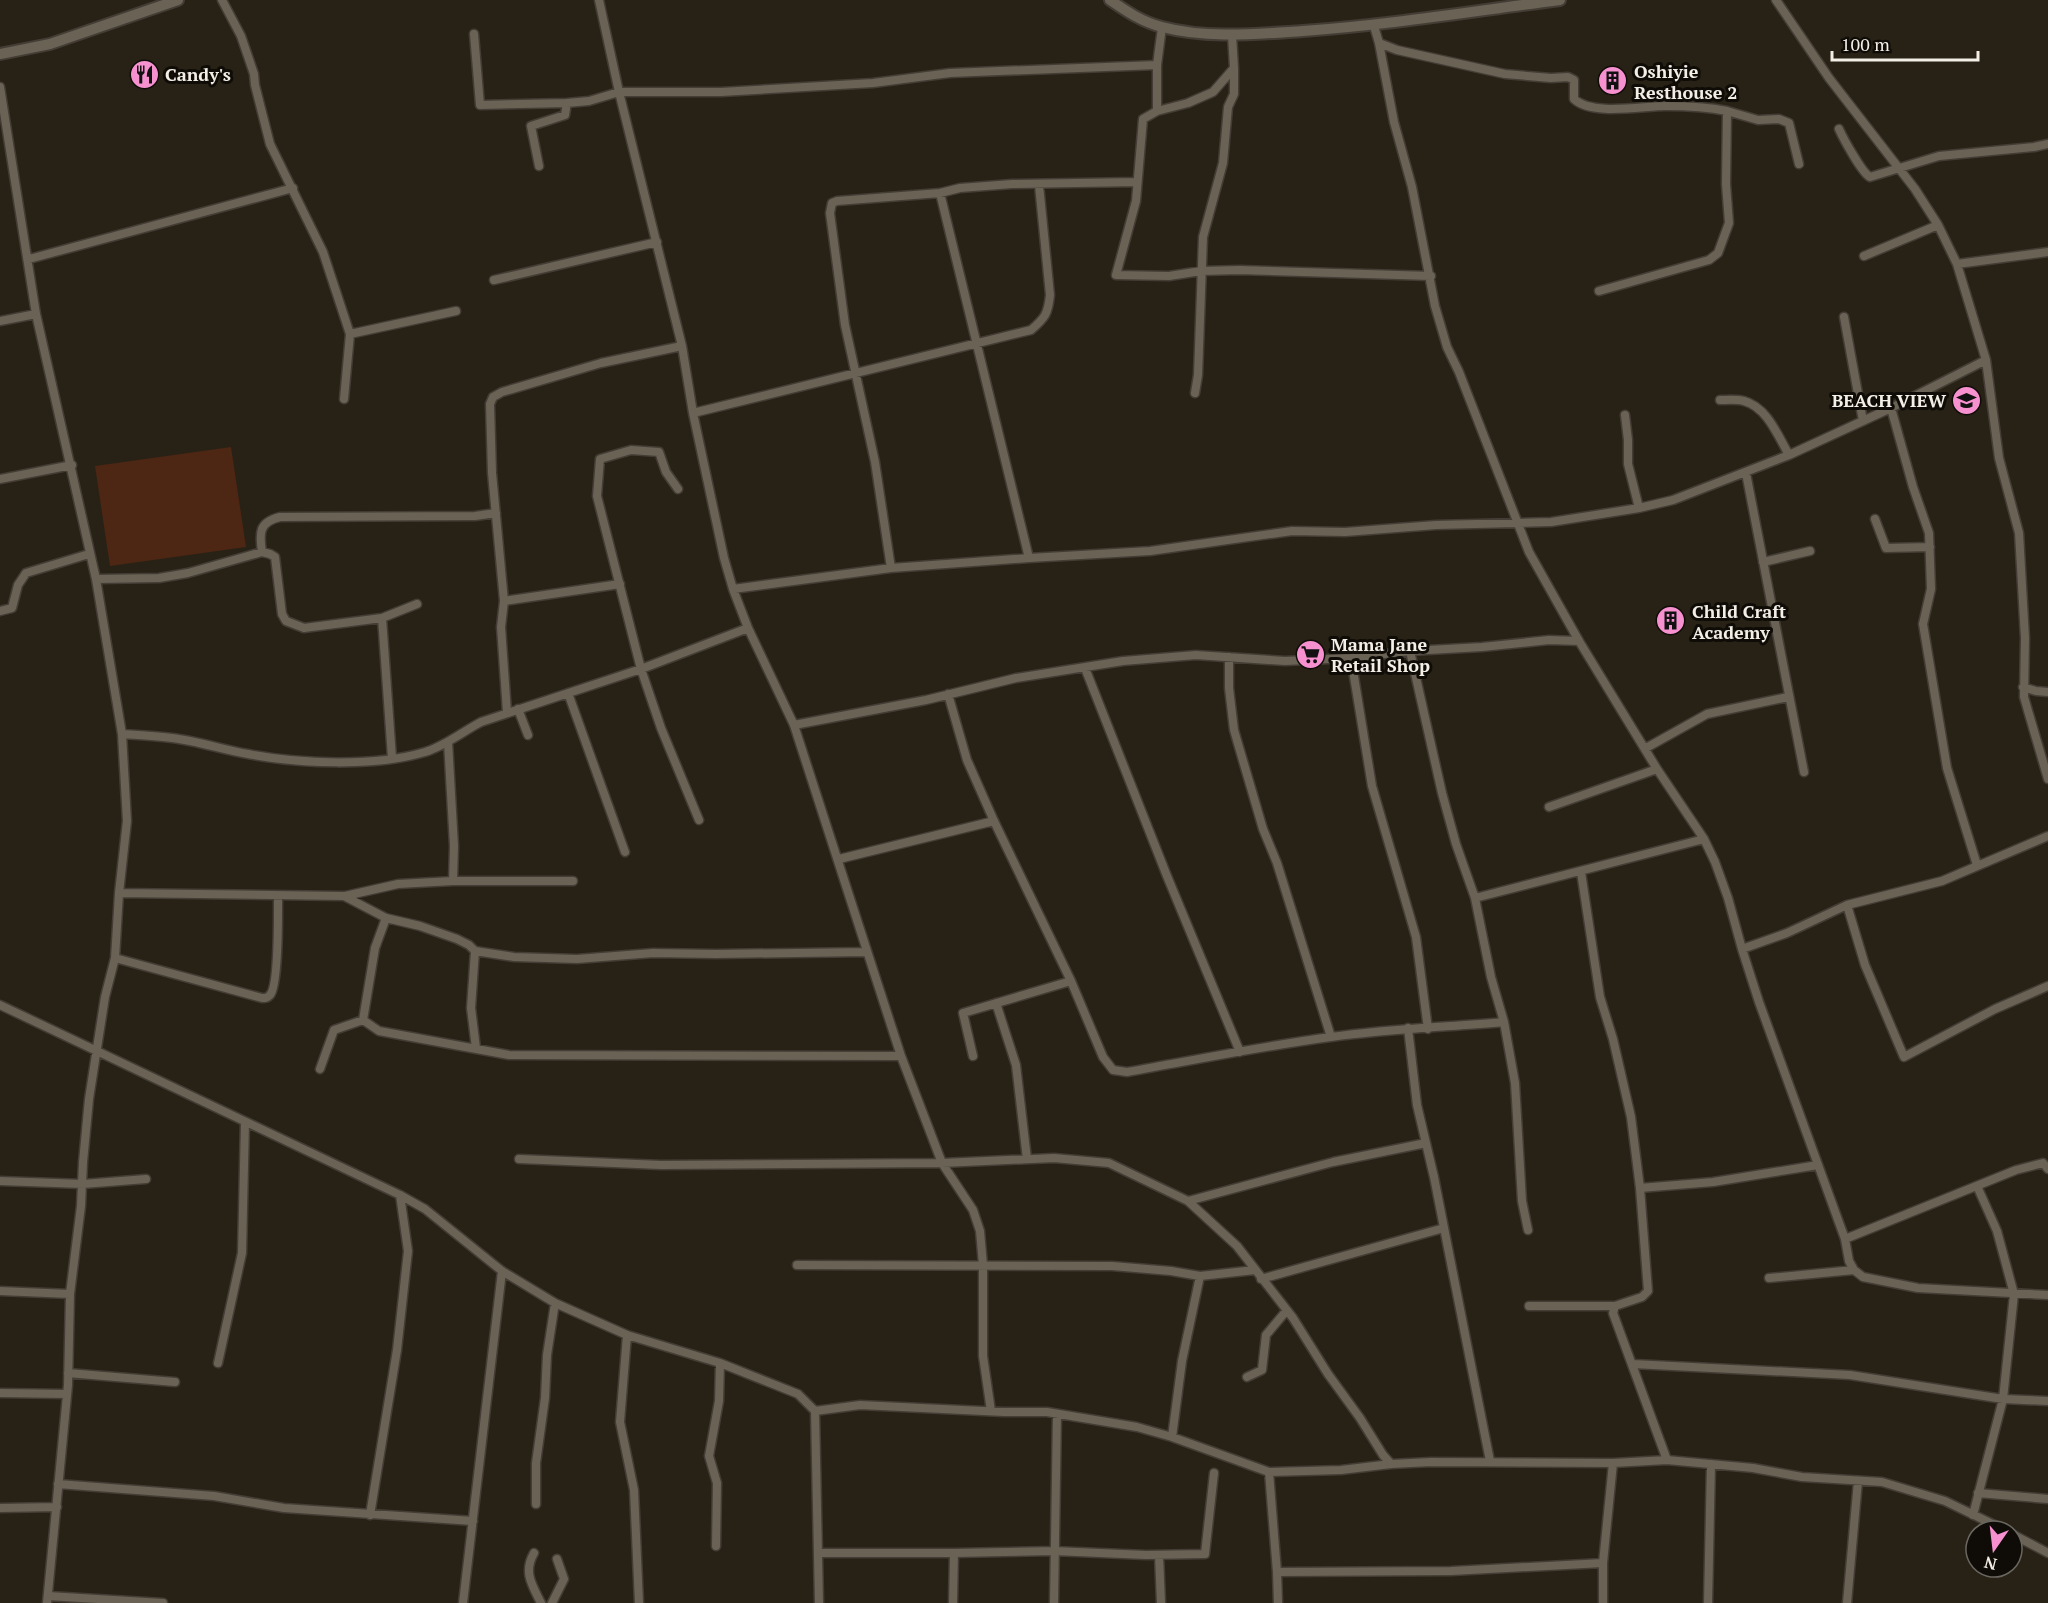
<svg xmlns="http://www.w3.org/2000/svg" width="2048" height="1603" viewBox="0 0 2048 1603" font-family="'PT Serif',serif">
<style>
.green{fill:#4d2614}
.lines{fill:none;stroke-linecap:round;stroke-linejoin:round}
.minor-casing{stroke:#433d35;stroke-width:11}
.tertiary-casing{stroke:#433d35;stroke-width:14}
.minor{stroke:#696255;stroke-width:8}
.tertiary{stroke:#696255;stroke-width:10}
.labels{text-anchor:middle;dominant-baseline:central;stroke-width:6;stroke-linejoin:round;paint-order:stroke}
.poi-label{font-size:18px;font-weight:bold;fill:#f3efe7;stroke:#0f0c07;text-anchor:start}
</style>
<rect width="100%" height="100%" fill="#282216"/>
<path class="green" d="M 231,447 L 246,547 L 110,566 L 95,466 Z"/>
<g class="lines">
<defs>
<path id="minor" d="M 222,0 L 241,36 L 254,74 L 255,85 L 270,144 L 323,252 L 350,334 L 344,399
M 599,0 L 619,92 L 682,346 L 693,413 L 724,558 L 733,589 L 748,628 L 794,725 L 901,1056 L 942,1163 L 973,1210 L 980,1231 L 983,1265 L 983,1356 L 991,1411
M 1776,0 L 1829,78 L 1915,189 L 1938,225 L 1957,264 L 1986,360 L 1999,458 L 2019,533 L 2025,638 L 2024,697 L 2048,779
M 1374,26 L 1379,43 L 1394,122 L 1412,187 L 1435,306 L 1447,347 L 1459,372 L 1529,552 L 1579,641 L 1657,769 L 1704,839 L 1715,862 L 1728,898 L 1742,949 L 1759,1002 L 1845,1239 L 1849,1261 L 1854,1270 L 1863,1277 L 1918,1288 L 2048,1295
M 1162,27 L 1157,65 L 1157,111 L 1143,119 L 1136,201 L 1116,275 L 1169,276 L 1201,271 L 1240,270 L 1431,276
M 474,34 L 480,105 L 567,103 L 589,101 L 619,92 L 721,92 L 873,83 L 950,73 L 1157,65
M 1379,43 L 1397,50 L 1505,74 L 1551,78 L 1568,77 L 1574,80 L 1574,99 C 1592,116 1642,106 1666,106 C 1686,106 1707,107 1727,111
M 0,87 L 36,314 L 96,579 L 122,734 L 127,821 L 119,893 L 115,958 L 105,997 L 89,1099 L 83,1162 L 81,1206 L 70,1294 L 68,1385 L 47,1603
M 1157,111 L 1188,103 L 1213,92 L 1234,68 L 1232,35
M 1839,129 C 1843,138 1862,173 1870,177 L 1939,156 L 2034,147 L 2048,144
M 539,166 L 531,126 L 565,115 L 567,103
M 940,193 L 1029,558
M 1864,256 L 1938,225
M 29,259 L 293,188
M 1957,264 L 2048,252
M 494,280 L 657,242
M 1599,291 L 1709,260 L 1718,253 L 1729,223 L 1726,184 L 1727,111 L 1758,120 L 1779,119 L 1789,123 L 1799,164
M 1844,317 L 1863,421
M 0,321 L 36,314
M 350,334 L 456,311
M 1195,393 L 1198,375 L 1203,237 L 1223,163 L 1228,107 L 1234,94 L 1234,68
M 1720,400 C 1727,400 1736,399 1744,401 C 1767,407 1778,436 1789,455
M 1891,408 L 1913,487 L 1929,533 L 1931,589 L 1923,624 L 1947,768 L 1977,865
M 693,413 L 1031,330 C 1045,318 1048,314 1050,295 L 1039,185
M 1625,415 L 1628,440 L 1628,464 L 1639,508
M 1746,473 L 1804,772
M 0,479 L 72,465
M 678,489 L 666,472 L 659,452 L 631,450 L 600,459 L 597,496 L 641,669 L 661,728 L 699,820
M 1875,519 L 1886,548 L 1930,547
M 262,552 C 259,533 259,522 280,517 L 475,516 L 496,513
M 1763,562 L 1810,551
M 891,568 L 875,462 L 845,325 L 830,213 L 832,203 L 837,201 L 940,193 L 960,188 L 1012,184 L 1137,182
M 96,579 L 159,578 L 188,573 L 262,552 L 270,554 L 275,557 L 282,614 L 286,621 L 304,628 L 382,618 L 417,604
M 733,589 L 891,568 L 1029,558 L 1150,551 L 1292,531 L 1345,532 L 1436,525 L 1551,522 L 1639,508 L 1673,500 L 1789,455 L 1891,408 L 1986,360
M 504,601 L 620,584
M 0,611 L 12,608 L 18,585 L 26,573 L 89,554
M 382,618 L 392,758
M 1410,651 L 1442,793 L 1456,844 L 1475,898 L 1491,977 L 1504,1022 L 1515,1083 L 1522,1201 L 1528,1230
M 1229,657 L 1229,688 L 1234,730 L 1263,829 L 1277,863 L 1331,1037
M 1351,658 L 1372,786 L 1416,937 L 1428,1029
M 1085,668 L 1167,876 L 1240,1052
M 2023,687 L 2036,691 L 2048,692
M 568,693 L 625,852
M 948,694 L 967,760 L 994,821 L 1071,981 L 1103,1057 L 1113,1070 L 1127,1072 C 1195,1060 1263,1046 1331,1037 C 1388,1029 1446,1027 1504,1022
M 518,709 L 528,735
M 507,712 L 501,627 L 504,601 L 492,473 L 490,404 L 493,397 L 502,392 L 601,363 L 682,346
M 794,725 L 926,700 L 1016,678 L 1123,661 L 1196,655 L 1285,661 L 1351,658 L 1410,651 L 1482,647 L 1549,640 L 1579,641
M 122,734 C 139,735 156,736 172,738 C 198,741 223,750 248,754 C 299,764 375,767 425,752 C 445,746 462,732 481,722 L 641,669 L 748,628
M 448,742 L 454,846 L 453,881
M 1646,748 L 1707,714 L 1788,697
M 1549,807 L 1657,769
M 839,859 L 994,821
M 1581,872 L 1600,997 L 1613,1039 L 1631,1117 L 1640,1188 L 1648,1291 L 1642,1297 L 1615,1306 L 1613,1313 L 1667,1460
M 119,893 L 344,896 L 386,918 L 420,926 L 457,939 L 469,945 L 475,951 L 514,957 L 577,959 L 653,953 L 716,954 L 867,952
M 345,896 L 398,884 L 453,881 L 573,881
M 1475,898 L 1704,839
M 1847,905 L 1865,965 L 1904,1057 L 1995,1009 L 2048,986
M 386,918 L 375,948 L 363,1020 L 379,1031 L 509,1055 L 901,1056
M 1742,949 L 1787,933 L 1847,905 L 1942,881 L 2048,836
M 475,951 L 471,1008 L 476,1048
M 115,958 L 262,998 C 266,998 267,998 270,995 C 279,985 278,912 278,896
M 996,1003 L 1016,1065 L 1027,1159
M 0,1005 L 400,1195 L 425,1209 L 502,1271 L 555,1303 L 627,1335 L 720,1363 L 798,1394 L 815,1411 L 819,1603
M 1408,1028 L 1417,1105 L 1434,1177 L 1490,1461
M 973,1056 L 963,1013 L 1071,981
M 320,1069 L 334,1030 L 363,1020
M 519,1159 L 661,1165 L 942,1163 L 1054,1158 L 1109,1163 L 1188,1201 L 1237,1246 L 1293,1318 L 1328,1374 L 1360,1418 L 1383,1455 L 1391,1464
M 0,1181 L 83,1184 L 146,1179
M 1640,1188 L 1713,1182 L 1818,1165
M 1188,1201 L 1333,1162 L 1426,1143
M 1845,1239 L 2016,1170 L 2043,1163 L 2048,1169
M 797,1265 L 1112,1266 L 1171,1271 L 1200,1276 L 1182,1361 L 1172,1437
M 1200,1276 L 1255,1270
M 1769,1278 L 1854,1270
M 1261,1279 L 1444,1228
M 0,1291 L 70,1294
M 1529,1306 L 1615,1306
M 627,1335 L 620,1422 L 634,1490 L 639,1603
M 218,1363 L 242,1253 L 245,1122
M 1633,1364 L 1850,1375 L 2003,1399 L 2048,1401
M 68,1373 L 175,1382
M 1247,1377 L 1262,1370 L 1266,1335 L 1287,1310
M 0,1393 L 67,1394
M 815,1411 L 860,1405 L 1004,1412 L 1047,1412 L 1137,1427 L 1172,1437 L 1269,1472 L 1341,1470 L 1391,1464 L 1431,1462 L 1613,1463 L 1667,1460 L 1753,1468 L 1802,1477 L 1882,1482 L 1945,1501 L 2007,1531
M 1269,1472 L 1277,1572 L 1278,1603
M 58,1484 L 214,1496 L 284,1508 L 473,1521
M 1978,1493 L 2048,1499
M 536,1504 L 536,1463 L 545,1398 L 547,1355 L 555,1303
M 0,1508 L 57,1507
M 370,1515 L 397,1350 L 408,1251 L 400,1195
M 1973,1515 L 2003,1399 L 2014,1294 L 1997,1231 L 1977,1186
M 2012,1534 L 2048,1553
M 716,1546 L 717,1483 L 709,1456 L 719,1401 L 720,1363
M 534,1553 C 523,1572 532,1585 541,1603
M 819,1553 L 954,1553 L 1054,1551 L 1146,1555 L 1205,1554 L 1214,1473
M 1159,1555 L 1161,1603
M 1277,1572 L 1451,1571 L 1603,1563
M 48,1596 L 163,1603
M 463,1603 L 502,1271
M 552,1603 L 564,1579 L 557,1559
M 953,1603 L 954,1553
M 1054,1603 L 1057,1414
M 1603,1603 L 1603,1563 L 1613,1463
M 1708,1603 L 1711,1464
M 1847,1603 L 1858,1481"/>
<path id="tertiary" d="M 1110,0 C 1126,11 1142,22 1162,27 C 1208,39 1256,34 1303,31 C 1389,25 1474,11 1560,0
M 0,54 L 50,44 L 178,0"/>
</defs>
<use href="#minor" class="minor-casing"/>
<use href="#tertiary" class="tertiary-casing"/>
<use href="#minor" class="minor"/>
<use href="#tertiary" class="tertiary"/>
</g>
<defs>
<symbol id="restaurant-disc" viewBox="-11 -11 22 22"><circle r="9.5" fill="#f690cf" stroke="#0f0c07"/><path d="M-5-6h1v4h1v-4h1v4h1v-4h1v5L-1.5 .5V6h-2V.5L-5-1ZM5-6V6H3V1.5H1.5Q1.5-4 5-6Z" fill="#111"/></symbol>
<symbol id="building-disc" viewBox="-11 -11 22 22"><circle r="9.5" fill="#f690cf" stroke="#0f0c07"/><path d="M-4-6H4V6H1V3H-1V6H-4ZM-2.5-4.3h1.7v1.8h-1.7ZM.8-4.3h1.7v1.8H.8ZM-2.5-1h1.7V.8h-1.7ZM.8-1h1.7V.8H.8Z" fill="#111"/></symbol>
<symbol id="school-disc" viewBox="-11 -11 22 22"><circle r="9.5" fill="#f690cf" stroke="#0f0c07"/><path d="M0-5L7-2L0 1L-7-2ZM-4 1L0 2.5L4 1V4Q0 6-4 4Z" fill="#111"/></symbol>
<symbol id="supermarket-disc" viewBox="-11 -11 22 22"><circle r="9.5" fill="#f690cf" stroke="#0f0c07"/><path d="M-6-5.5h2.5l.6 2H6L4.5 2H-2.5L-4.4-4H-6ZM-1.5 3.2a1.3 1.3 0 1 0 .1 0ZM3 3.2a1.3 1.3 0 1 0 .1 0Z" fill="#111"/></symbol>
</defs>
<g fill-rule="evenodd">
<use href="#restaurant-disc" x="128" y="58" width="33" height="33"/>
<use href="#building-disc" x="1596" y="64" width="33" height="33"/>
<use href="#school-disc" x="1950" y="384" width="33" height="33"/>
<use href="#building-disc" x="1654" y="604" width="33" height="33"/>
<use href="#supermarket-disc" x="1294" y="638" width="33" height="33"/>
</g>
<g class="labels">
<g class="poi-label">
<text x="1634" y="71">Oshiyie<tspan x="1634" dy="21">Resthouse 2</tspan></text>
<text x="165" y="74">Candy's</text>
<text x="1946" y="400" text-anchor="end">BEACH VIEW</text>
<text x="1692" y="611">Child Craft<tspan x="1692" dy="21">Academy</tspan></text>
<text x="1331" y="644">Mama Jane<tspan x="1331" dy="21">Retail Shop</tspan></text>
</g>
</g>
<g transform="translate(1994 1549) rotate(194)"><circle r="28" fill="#0f0c07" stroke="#6a6761" stroke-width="1.5"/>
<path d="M0-4.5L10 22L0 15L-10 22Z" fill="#f690cf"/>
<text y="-9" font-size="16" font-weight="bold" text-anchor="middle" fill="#f3efe7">N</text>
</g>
<path d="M1832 51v9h146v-9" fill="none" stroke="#f3efe7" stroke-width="3"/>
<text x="1841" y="51" font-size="18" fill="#f3efe7" stroke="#0f0c07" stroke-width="4.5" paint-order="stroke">100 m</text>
</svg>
